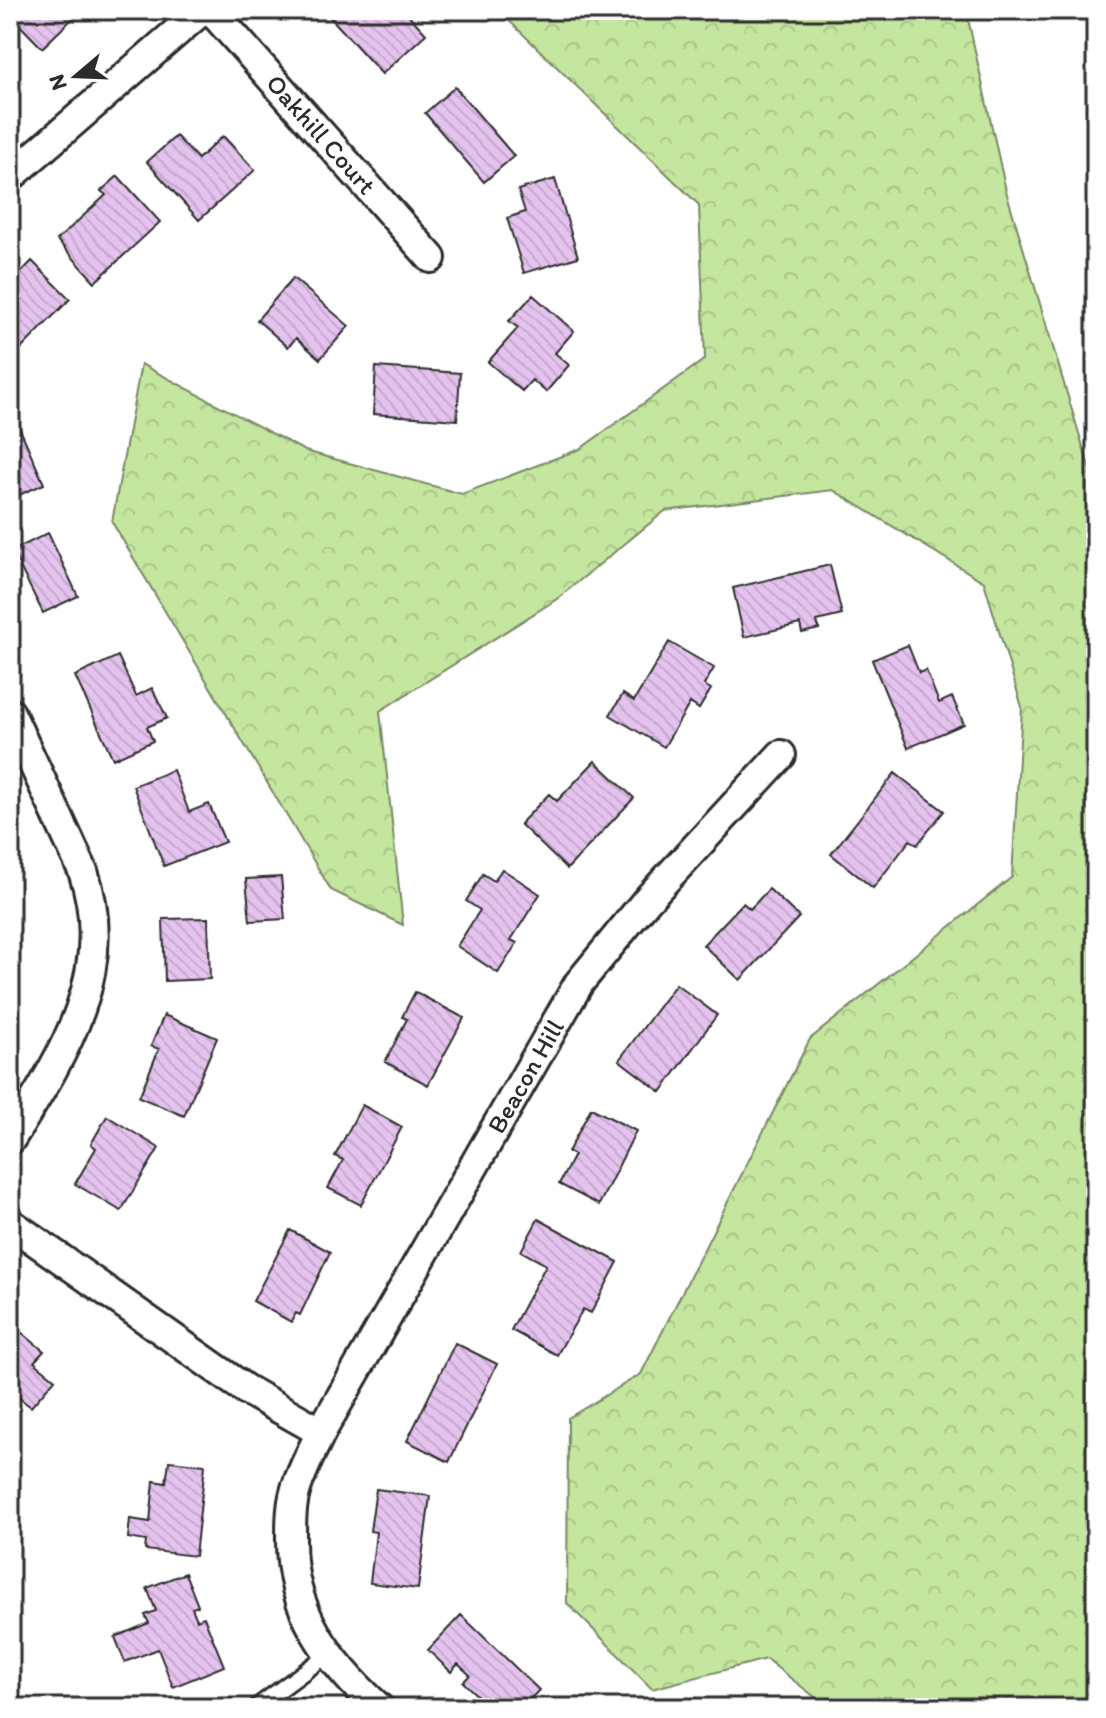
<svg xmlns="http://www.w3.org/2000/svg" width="1106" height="1718" viewBox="0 0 1106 1718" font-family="Itim,sans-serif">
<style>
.forest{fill:url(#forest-crowns);stroke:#788865;stroke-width:2}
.building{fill:url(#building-back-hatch);stroke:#2b2b2b;stroke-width:2}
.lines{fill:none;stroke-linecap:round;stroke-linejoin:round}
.lane-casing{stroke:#2b2b2b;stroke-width:20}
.street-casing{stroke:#2b2b2b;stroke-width:34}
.lane{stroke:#fff;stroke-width:14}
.street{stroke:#fff;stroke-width:28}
.labels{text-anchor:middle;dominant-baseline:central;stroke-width:6;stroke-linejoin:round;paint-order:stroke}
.street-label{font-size:26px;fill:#2b2b2b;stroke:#fff}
</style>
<defs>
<pattern id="forest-crowns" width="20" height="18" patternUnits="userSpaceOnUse" patternTransform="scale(2)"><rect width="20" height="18" fill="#c4e69f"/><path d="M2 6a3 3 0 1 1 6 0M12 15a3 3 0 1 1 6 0" fill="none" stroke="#a9c589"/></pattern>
<pattern id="building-back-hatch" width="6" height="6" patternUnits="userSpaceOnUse" patternTransform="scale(2)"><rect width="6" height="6" fill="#e5c3ef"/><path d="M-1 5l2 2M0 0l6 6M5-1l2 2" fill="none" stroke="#c5a8cd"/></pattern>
</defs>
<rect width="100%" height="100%" fill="#fff"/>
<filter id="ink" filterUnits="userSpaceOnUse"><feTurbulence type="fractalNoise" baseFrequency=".0125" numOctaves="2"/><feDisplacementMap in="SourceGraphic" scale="16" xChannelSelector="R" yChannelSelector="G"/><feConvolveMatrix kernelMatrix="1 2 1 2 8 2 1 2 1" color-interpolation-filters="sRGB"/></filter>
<g filter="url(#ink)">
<path class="forest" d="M 498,10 L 966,10 L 1006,191 L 1096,490 L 1096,1708 L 829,1708 L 766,1659 L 652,1689 L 567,1603 L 568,1418 L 641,1374 L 810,1039 L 1012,877 L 1022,707 L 984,582 L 833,490 L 665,511 L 557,599 L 380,711 L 403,925 L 331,890 L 112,522 L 141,364 L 305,451 L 462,494 L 580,449 L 705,359 L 699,205 Z"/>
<path class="building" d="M 10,10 L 65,10 L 73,18 L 42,48 L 10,15 Z
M 338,10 L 404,10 L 426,34 L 382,74 L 330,17 Z
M 1092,10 L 1096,10 L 1096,45 L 1094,45 Z
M 455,87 L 514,156 L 484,182 L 425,113 Z
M 176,136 L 198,159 L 223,136 L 255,170 L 199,220 L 147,162 Z
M 118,176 L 160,222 L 95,282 L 57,240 L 106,195 L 101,191 Z
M 555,179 L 578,257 L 524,273 L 507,218 L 525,212 L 518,190 Z
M 32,261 L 70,299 L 10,360 L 10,284 Z
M 293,278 L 349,326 L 320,359 L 296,338 L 288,347 L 257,320 Z
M 533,295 L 574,331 L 555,353 L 569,365 L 546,392 L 532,380 L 522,391 L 488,362 L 518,328 L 509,321 Z
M 376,367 L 460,373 L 457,420 L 373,414 Z
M 10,406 L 44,484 L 10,499 Z
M 48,533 L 78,596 L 43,613 L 12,551 Z
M 830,565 L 842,615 L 817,621 L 819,629 L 802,633 L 800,624 L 744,637 L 733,588 Z
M 669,642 L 714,668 L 704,685 L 711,689 L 699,709 L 690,703 L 664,747 L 610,715 L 623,694 L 634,701 Z
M 908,645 L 919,673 L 926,670 L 939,703 L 952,697 L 964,724 L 908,748 L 872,660 Z
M 118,656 L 136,696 L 152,688 L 167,718 L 147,727 L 153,741 L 113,759 L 75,676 Z
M 595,761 L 634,798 L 567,869 L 520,824 L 549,794 L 557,801 Z
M 173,770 L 189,812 L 209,804 L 225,842 L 164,866 L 133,786 Z
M 895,773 L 944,811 L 917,845 L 910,840 L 873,888 L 831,854 Z
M 502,869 L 540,894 L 511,940 L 517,943 L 498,973 L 457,946 L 480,910 L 466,901 L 483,874 L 494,881 Z
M 281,877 L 285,919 L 250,921 L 246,879 Z
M 769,889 L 799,917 L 740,980 L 703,945 L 743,903 L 750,909 Z
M 208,918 L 210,979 L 165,981 L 163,919 Z
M 676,984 L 717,1015 L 661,1092 L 619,1060 Z
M 415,992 L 464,1018 L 428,1085 L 385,1062 L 407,1019 L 402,1017 Z
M 164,1015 L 217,1038 L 184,1116 L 139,1097 L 159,1049 L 151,1046 Z
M 362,1105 L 402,1127 L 361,1205 L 328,1188 L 343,1160 L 335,1156 Z
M 591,1108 L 636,1131 L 599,1205 L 559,1184 L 574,1155 L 568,1152 Z
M 107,1116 L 159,1148 L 121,1211 L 75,1184 L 96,1148 L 91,1144 Z
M 538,1219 L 618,1262 L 591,1313 L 583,1309 L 557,1355 L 511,1330 L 546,1265 L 521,1251 Z
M 290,1230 L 330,1252 L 300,1315 L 296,1313 L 291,1322 L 253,1301 Z
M 10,1323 L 44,1351 L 34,1362 L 55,1379 L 31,1407 L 10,1391 Z
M 455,1343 L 497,1364 L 449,1462 L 407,1441 Z
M 169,1461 L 205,1465 L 195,1556 L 145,1550 L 146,1541 L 128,1538 L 130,1519 L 150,1522 L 154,1481 L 166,1483 Z
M 376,1489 L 430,1496 L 418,1589 L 370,1583 L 376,1532 L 370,1531 Z
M 185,1573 L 198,1606 L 192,1608 L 197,1620 L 204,1617 L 224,1666 L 173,1687 L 158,1649 L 125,1662 L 115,1637 L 149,1623 L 145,1615 L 156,1611 L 147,1588 Z
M 461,1615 L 539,1690 L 522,1708 L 490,1708 L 463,1682 L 470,1675 L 458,1664 L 451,1672 L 428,1650 Z"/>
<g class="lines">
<defs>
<path id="lane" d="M 255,1708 L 327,1655"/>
<g id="street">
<path id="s1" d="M 211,10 L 431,258"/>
<path d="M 10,177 L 202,10"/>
<path d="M 10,713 L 83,871 C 118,972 62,1057 10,1140"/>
<path d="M 10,1223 L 245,1389 L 321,1432"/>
<path id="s2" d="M 379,1708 C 328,1661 290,1611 291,1539 C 291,1520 291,1501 298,1483 C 304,1466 313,1449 321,1432 L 579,983 L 647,900 L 781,755"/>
</g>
</defs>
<use href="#lane" class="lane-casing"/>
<use href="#street" class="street-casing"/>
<use href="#lane" class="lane"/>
<use href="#street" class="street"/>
</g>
</g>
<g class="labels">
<g class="street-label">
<text stroke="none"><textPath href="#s1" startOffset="166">Oakhill Court</textPath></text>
<text stroke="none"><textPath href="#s2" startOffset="720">Beacon Hill</textPath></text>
</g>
</g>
<rect width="1106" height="1718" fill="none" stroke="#fff" stroke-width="40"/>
<rect x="20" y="20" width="1066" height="1678" fill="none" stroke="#2b2b2b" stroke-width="3" filter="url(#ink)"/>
<g transform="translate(76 76) rotate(251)" stroke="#ffffff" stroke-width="6" paint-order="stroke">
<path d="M0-6L14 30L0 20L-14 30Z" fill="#2b2b2b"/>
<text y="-12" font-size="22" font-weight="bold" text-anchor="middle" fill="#2b2b2b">N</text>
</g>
</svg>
